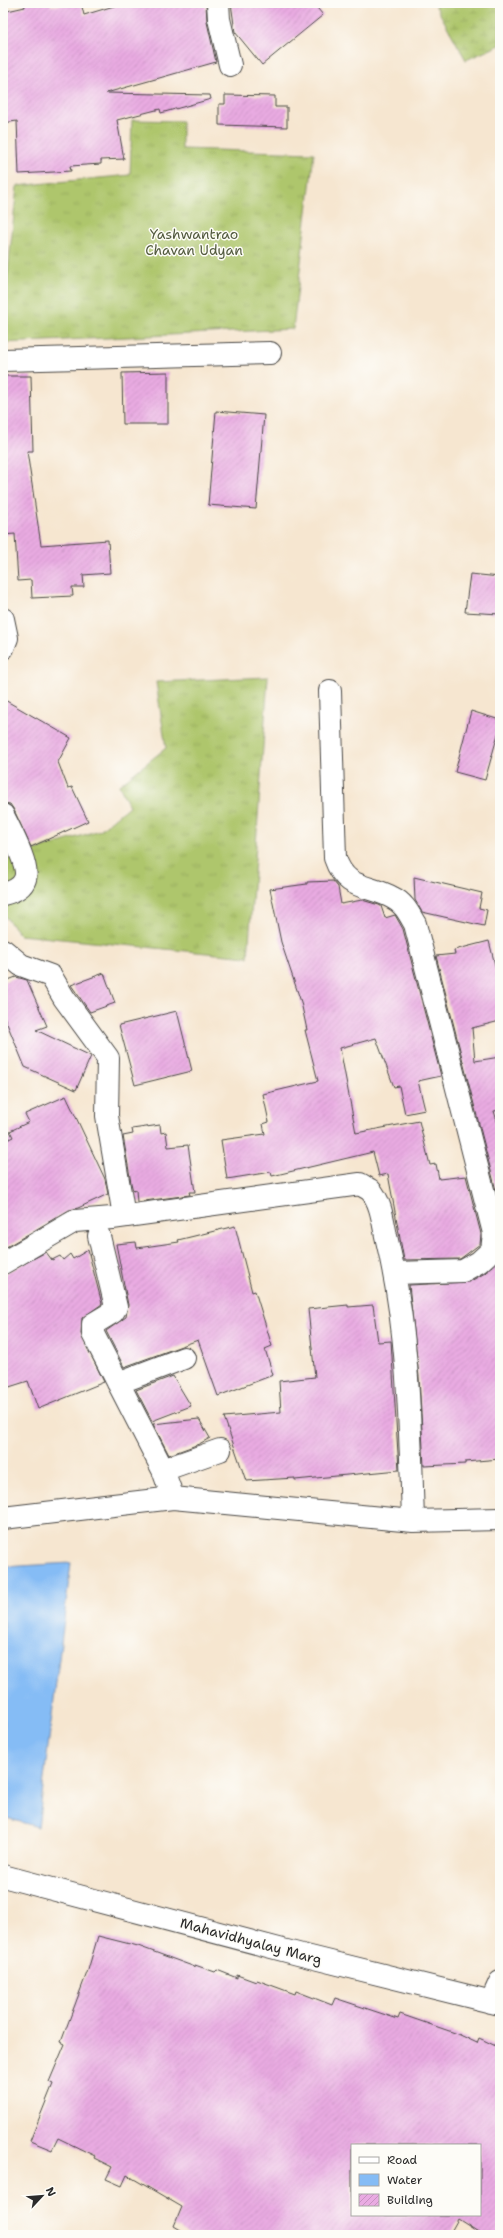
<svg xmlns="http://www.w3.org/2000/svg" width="503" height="2238" viewBox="0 0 503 2238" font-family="'Shantell Sans',sans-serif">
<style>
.grass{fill:url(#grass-tufts);stroke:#6c784c}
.wetland{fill:url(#wetland-marsh);stroke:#6c784c}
.water{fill:#85bcf5;stroke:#587490}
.building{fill:url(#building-hatch);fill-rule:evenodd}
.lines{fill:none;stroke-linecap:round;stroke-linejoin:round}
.street-casing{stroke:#494744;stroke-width:24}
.street{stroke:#fff;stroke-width:22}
.labels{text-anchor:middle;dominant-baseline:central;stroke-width:3;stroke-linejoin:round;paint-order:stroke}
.park-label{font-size:14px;fill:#525a3e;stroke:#fdfcf7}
.street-label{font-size:14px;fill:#2b2b2b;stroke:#fdfcf7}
</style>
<defs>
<pattern id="grass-tufts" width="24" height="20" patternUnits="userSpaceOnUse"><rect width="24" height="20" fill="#aec66c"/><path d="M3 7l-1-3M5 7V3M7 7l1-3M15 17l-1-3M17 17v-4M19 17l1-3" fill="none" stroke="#96aa5e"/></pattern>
<pattern id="wetland-marsh" width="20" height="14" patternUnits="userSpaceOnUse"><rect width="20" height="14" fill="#aec66c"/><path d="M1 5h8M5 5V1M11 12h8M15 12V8" fill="none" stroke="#96aa5e"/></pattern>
<pattern id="building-hatch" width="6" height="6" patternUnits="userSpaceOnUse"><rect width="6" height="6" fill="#e9abe2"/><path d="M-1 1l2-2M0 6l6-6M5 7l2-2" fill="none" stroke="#c893c2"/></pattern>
</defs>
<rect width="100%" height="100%" fill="#fdfcf7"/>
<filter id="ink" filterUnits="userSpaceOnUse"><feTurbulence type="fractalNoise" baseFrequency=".025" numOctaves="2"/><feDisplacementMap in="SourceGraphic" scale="8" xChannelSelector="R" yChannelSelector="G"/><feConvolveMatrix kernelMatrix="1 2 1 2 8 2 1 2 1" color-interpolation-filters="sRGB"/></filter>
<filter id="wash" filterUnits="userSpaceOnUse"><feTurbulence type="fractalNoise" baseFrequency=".012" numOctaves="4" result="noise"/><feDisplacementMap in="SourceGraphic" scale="16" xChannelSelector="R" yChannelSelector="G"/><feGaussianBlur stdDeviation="0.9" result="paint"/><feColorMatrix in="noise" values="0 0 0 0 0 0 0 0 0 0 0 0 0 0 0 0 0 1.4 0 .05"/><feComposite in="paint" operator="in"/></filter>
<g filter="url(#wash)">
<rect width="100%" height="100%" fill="#f6e6d0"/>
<path class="grass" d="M 132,120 L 182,121 L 182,149 L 314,153 L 293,329 L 3,343 L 3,319 L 17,186 L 130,175 Z
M 268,677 L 248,957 L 20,935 L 3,914 L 3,860 L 100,830 L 129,806 L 119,785 L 166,748 L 156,682 Z"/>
<path class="wetland" d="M 434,3 L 500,3 L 500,45 L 466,60 Z"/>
<path class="water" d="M 71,1563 L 38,1827 L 3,1817 L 3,1567 Z"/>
<g id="blocks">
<path class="building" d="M 24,3 L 51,3 L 51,6 L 81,3 L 84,15 L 124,3 L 206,3 L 207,22 L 216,62 L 106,93 L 210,95 L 211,99 L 161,113 L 160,109 L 117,120 L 124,159 L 101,160 L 101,164 L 70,166 L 71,171 L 19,174 L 17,121 L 3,123 L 3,12 L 25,7 Z
M 231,3 L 313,3 L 323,15 L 262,65 L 235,32 Z
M 225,95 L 275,96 L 275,107 L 287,107 L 287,127 L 219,125 L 219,104 L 225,104 Z
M 168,372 L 168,424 L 123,424 L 122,373 Z
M 3,376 L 31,376 L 33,451 L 27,451 L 41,545 L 108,540 L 110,573 L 83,575 L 84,587 L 72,587 L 73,596 L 32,598 L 31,580 L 18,581 L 15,534 L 3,535 Z
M 216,411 L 264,415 L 256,509 L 208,505 Z
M 470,574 L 500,577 L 500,614 L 465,612 Z
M 3,699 L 71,738 L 58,762 L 68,788 L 72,787 L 88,821 L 31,847 L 14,810 L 10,804 L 3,803 Z
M 471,711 L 500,720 L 500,727 L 485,780 L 455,772 Z
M 414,877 L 482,893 L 479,908 L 487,910 L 484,926 L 422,912 L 415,900 Z
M 333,881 L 338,887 L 341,904 L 362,900 L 379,905 L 381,906 L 385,918 L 395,915 L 403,929 L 441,1076 L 418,1081 L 425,1110 L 405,1114 L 399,1086 L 394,1087 L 376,1038 L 340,1048 L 356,1133 L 419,1121 L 430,1165 L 436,1164 L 439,1179 L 466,1176 L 481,1234 L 480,1244 L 460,1259 L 404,1260 L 388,1174 L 379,1176 L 373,1152 L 272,1176 L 271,1172 L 227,1179 L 221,1140 L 265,1134 L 263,1124 L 269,1122 L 263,1094 L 318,1081 L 305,1030 L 307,1030 L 301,1002 L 281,942 L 270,889 L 307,884 L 307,882 Z
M 489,941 L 497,973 L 500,972 L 500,1021 L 472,1028 L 475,1061 L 500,1057 L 500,1110 L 494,1111 L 500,1131 L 500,1206 L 436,956 L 455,954 L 454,950 Z
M 104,973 L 115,1003 L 90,1012 L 71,985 Z
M 16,977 L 27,980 L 47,1026 L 36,1030 L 91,1056 L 76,1090 L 25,1067 L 3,1014 L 3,982 Z
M 177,1011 L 192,1071 L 135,1085 L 119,1025 Z
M 66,1096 L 105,1179 L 108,1194 L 78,1208 L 69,1210 L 3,1249 L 3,1142 L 13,1137 L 10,1131 L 29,1122 L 25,1114 Z
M 160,1125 L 161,1133 L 166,1132 L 168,1147 L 188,1145 L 195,1192 L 189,1192 L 190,1195 L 137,1202 L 136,1190 L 133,1191 L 131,1183 L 123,1136 L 133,1134 L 132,1129 Z
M 235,1226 L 252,1292 L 255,1291 L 272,1346 L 265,1349 L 273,1375 L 218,1396 L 198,1340 L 124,1367 L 106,1331 L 126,1317 L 128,1305 L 116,1244 L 136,1242 L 137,1248 L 179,1242 L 178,1240 Z
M 88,1250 L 102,1304 L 82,1318 L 81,1334 L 104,1382 L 38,1409 L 28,1381 L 3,1389 L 3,1275 L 46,1252 L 52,1260 L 60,1256 L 63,1260 L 70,1254 L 73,1259 Z
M 500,1260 L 500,1459 L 465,1462 L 465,1464 L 424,1466 L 419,1377 L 409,1285 L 469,1282 L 485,1273 Z
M 348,1305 L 348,1307 L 373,1305 L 378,1342 L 391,1341 L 399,1470 L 295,1480 L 295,1478 L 246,1481 L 224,1417 L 281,1412 L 279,1381 L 315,1377 L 308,1309 Z
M 173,1376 L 191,1406 L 152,1421 L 136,1390 Z
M 199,1419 L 210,1438 L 199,1444 L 169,1455 L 153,1424 Z
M 98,1936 L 138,1946 L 195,1967 L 195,1965 L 215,1972 L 217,1970 L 237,1978 L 237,1975 L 256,1982 L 257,1980 L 295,1994 L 296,1991 L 332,2005 L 335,1998 L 398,2019 L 400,2014 L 458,2034 L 477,2043 L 479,2038 L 500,2048 L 500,2235 L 483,2235 L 458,2219 L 449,2235 L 189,2235 L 174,2226 L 182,2207 L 127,2175 L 122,2186 L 106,2179 L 112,2167 L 94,2158 L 95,2156 L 58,2138 L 52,2150 L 30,2141 L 53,2084 L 49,2082 L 65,2044 L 61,2042 L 88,1970 ZM 352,2145 L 480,2145 L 480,2215 L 352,2215 Z"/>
</g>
</g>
<g filter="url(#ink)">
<use href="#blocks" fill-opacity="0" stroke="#494744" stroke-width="1"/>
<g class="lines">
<defs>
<path id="street" d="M 218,3 L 219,19 L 230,65
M 3,360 L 270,353
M 3,619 L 7,638 L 3,648
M 330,691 L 335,858 C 346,891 368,884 393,898 C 404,903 409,914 415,924 L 494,1233 L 492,1250 L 479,1262 L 463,1271 L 395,1273
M 3,815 C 9,828 30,866 25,879 C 22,888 12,892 3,894
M 3,950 L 21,965 L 51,976 L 64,998 L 108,1058 L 107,1116 L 124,1216
M 99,1236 L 116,1307 L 113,1312 L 93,1324 L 93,1334 L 163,1470 L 173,1498
M 3,1263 L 75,1221 L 112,1218 L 360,1184 C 363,1186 367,1188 370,1190 C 381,1201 383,1222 386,1236 C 409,1330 410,1425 413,1521
M 118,1383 L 184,1358
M 163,1470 L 220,1450
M 3,1518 L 173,1498 L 413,1521 L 500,1519
M 3,1876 L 298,1954 L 500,2004
M 491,2002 L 500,1982"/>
</defs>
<use href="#street" class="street-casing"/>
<use href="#street" class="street"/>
</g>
</g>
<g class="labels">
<g class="park-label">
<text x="194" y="234">Yashwantrao<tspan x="194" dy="16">Chavan Udyan</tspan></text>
</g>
<g class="street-label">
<text transform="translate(251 1941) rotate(15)">Mahavidhyalay Marg</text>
</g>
</g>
<rect width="503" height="2238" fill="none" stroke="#fdfcf7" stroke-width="16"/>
<rect x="351" y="2144" width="130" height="72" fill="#fdfcf7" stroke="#a9a8a5"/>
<rect x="359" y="2157" width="20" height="6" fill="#ffffff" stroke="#a9a8a5"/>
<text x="387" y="2164" font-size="12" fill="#2b2b2b">Road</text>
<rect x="359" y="2174" width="20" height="12" fill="#85bcf5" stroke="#a9a8a5"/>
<text x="387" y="2184" font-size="12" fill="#2b2b2b">Water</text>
<rect x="359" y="2194" width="20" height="12" fill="url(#building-hatch)" stroke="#a9a8a5"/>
<text x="387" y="2204" font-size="12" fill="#2b2b2b">Building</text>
<g transform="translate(42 2196) rotate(64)" stroke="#fdfcf7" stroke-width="3" paint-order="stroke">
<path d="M0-3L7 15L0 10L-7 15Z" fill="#2b2b2b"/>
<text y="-6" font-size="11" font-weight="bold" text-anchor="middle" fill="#2b2b2b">N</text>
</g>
</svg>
